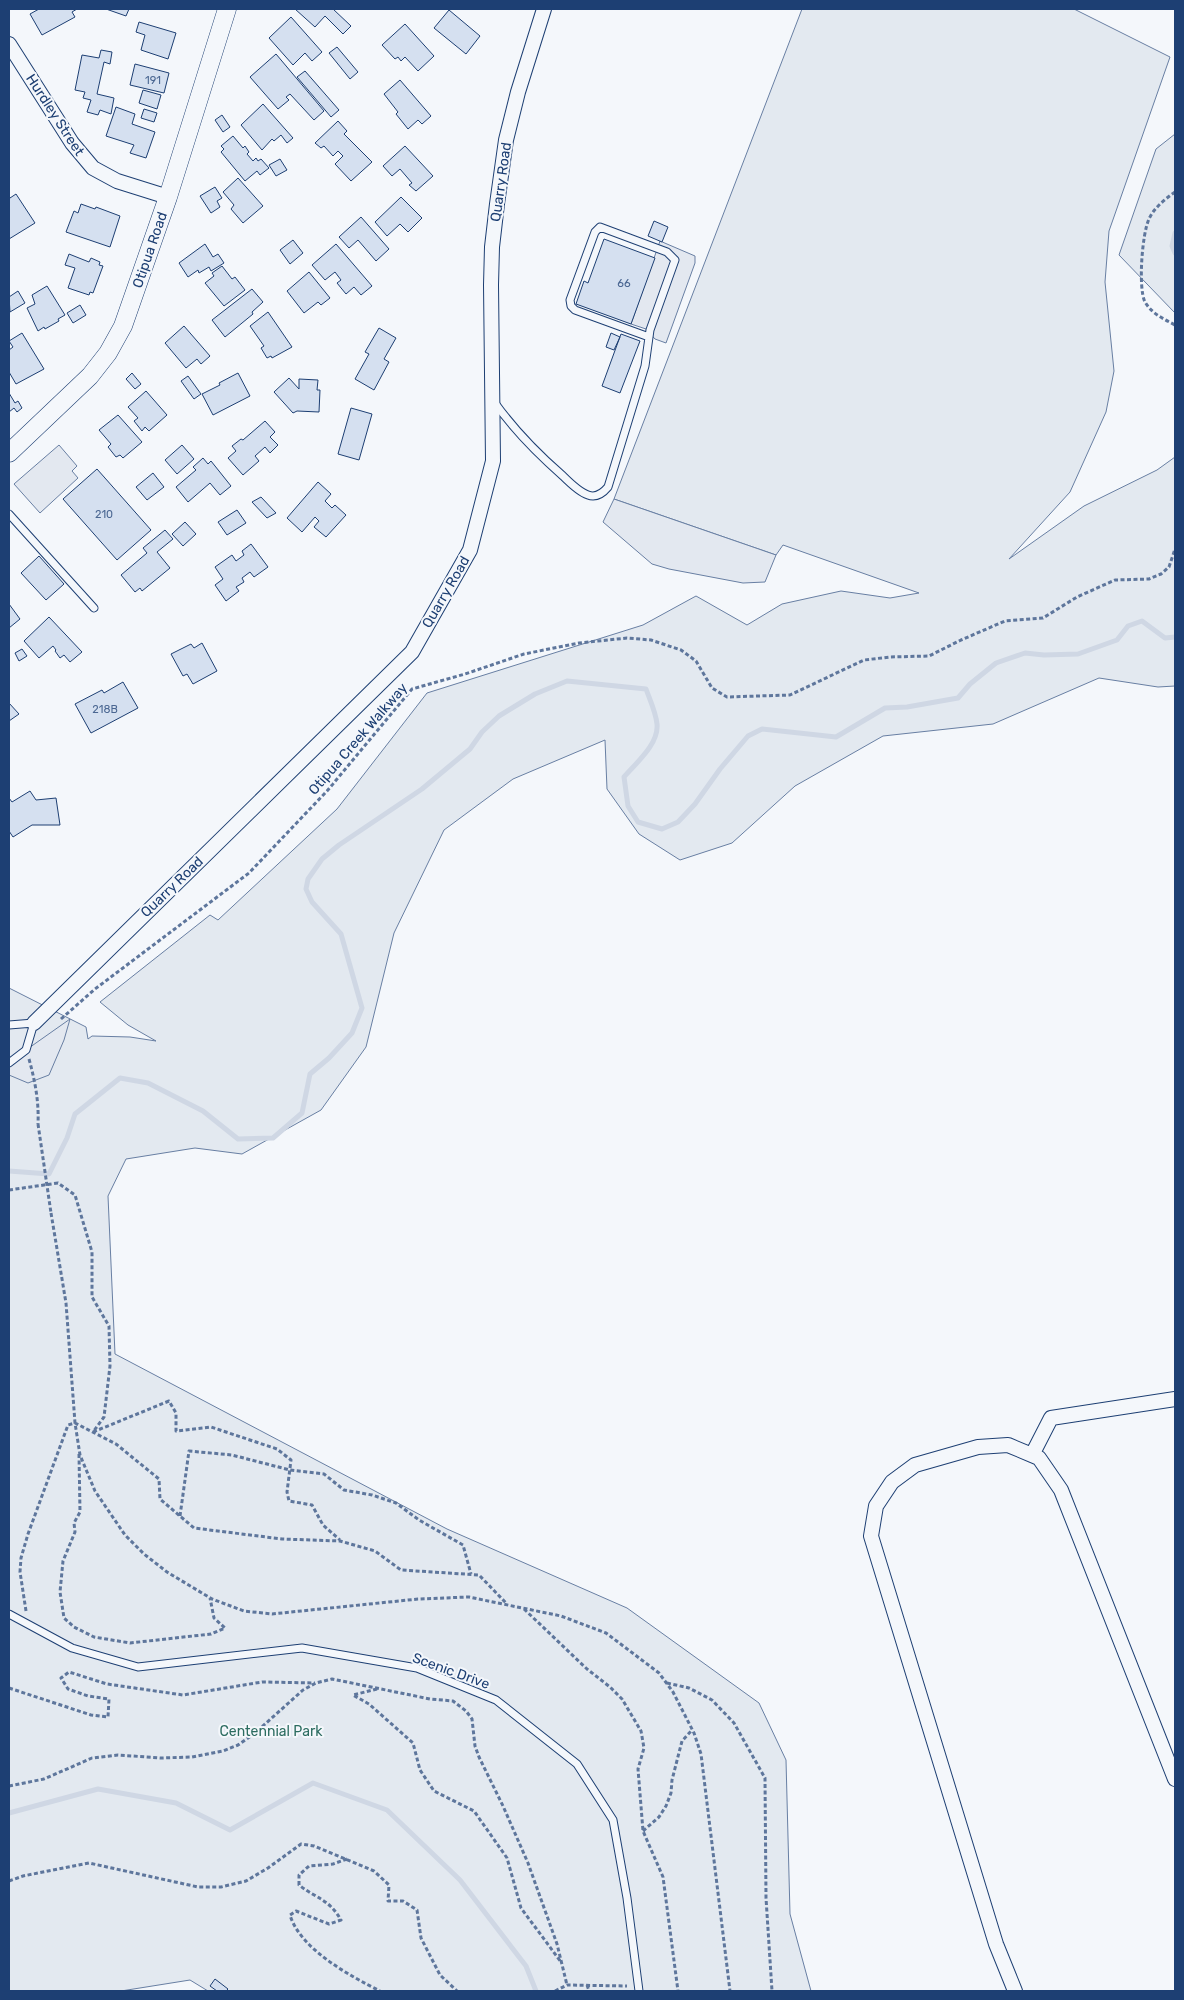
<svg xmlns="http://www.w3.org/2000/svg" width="1184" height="2000" viewBox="0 0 1184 2000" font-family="Rubik,sans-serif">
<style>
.green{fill:#e3e9f0;stroke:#687fa3}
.parking{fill:#e3e8f0;stroke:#687fa3}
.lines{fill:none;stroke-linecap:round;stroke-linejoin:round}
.stream{stroke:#cfd7e4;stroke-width:5}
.building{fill:#d5e0f0;stroke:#1d3f73}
.service-casing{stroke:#1d3f73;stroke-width:9}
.minor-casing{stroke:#1d3f73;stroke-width:16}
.tertiary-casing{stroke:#1d3f73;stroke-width:19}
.path{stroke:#5e769c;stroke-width:3;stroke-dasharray:4 2.5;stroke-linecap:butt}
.service{stroke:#f4f7fb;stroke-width:7}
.minor{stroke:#f4f7fb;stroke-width:14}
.tertiary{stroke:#f4f7fb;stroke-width:18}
.path-bridge{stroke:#5e769c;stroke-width:3;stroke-dasharray:4 2.5;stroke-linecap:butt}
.labels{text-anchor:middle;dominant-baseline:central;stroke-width:4;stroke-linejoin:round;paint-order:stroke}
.number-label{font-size:11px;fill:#4b6792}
.street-label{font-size:14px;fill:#1d3f73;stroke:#f4f7fb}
.park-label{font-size:14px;fill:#2c6c60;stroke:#f4f7fb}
</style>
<rect width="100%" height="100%" fill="#f4f7fb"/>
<path class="green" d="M 802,9 L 1074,9 L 1170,57 L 1109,231 L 1105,282 L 1114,371 L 1106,412 L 1070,492 L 1009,559 L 1084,506 L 1157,470 L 1175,457 L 1175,686 L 1158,687 L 1099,678 L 993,724 L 883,736 L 795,786 L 732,843 L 680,860 L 639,834 L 607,789 L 605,740 L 513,779 L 444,830 L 394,933 L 366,1047 L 321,1110 L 242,1154 L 195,1148 L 126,1159 L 108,1196 L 115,1354 L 447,1529 L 627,1608 L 759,1703 L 786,1760 L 790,1914 L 811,1991 L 208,1991 L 190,1980 L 121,1991 L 9,1991 L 9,988 L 86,1027 L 88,1039 L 92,1036 L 130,1037 L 156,1041 L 128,1025 L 100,1002 L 210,915 L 218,920 L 337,809 L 427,693 L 643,625 L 696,596 L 747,625 L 782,604 L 841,591 L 890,598 L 919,593 L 783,545 L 776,555 L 614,499 Z
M 1175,134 L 1175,313 L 1119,255 L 1156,149 Z"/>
<path class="parking" d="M 660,241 L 695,256 L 695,263 L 666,343 L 655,339 L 646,329 L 631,324 Z
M 59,445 L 77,466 L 72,471 L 78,478 L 40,513 L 14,484 Z
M 614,499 L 776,555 L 765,582 L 743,583 L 669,569 L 652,564 L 603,522 Z
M 70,1019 L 64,1040 L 49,1075 L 28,1083 L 9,1075 L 9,1062 Z"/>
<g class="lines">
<path class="stream" d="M 1175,233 L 1172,246 L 1175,253
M 9,1171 L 49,1174 L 67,1138 L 75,1114 L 120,1078 L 148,1083 L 203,1111 L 238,1139 L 273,1138 L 302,1113 L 310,1074 L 329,1058 L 352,1033 L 362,1008 L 341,934 L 312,902 L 306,889 L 308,879 L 322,859 L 339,845 L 422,789 L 470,749 L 482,732 L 499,716 L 535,694 L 567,681 L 646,689 C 650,700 656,713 657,724 C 659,744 636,763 624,777 L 628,806 L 638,822 L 662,829 L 678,822 L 695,804 L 720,769 L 748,736 L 762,729 L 836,737 L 885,708 L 907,707 L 958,698 L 970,684 L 996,663 L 1025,653 L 1044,655 L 1078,654 L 1117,640 L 1128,626 L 1142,621 L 1165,638 L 1175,637
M 9,1813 L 98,1789 L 176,1803 L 230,1830 L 313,1783 L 387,1810 L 460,1880 L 526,1966 L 536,1991"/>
</g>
<path class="building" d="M 39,9 L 77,9 L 72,12 L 75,17 L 42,35 L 30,14 Z
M 106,9 L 129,9 L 126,16 Z
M 295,9 L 333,9 L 351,26 L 343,34 L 325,16 L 315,27 Z
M 449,10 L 480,36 L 466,54 L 434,28 Z
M 291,17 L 322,52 L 312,61 L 305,53 L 293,65 L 269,38 Z
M 139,22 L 176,33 L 168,59 L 141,50 L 145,35 L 136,32 Z
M 405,24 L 434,56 L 418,71 L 405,57 L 401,61 L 398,57 L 395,59 L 382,45 Z
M 337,47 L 358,72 L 350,79 L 329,53 Z
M 101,50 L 112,52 L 110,64 L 104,62 L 97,94 L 114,98 L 111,114 L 100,110 L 98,115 L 87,112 L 91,100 L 83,98 L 85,92 L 75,90 L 82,55 L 99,58 Z
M 276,54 L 324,111 L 314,120 L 290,94 L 286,97 L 289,100 L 278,109 L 250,77 Z
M 135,64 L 169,73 L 164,93 L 130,85 Z
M 305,71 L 339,110 L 331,117 L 297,77 Z
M 400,80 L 431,116 L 422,124 L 418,120 L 408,129 L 396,114 L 398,112 L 384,94 Z
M 143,90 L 161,95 L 157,109 L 139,103 Z
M 263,104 L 293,138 L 287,143 L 281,135 L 274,141 L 272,139 L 262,150 L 241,125 Z
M 116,107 L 135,114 L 132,124 L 155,132 L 146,158 L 130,153 L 134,145 L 106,136 Z
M 144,109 L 157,113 L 154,122 L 141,118 Z
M 222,115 L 230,127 L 223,132 L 215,120 Z
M 338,121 L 347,131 L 344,134 L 372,162 L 351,181 L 335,164 L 343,156 L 338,151 L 333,156 L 324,146 L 321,148 L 315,143 Z
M 233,136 L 243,148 L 245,146 L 249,152 L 247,154 L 253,161 L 256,158 L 258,161 L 261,159 L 269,168 L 260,175 L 257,171 L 245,181 L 221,152 L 224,149 L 221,146 Z
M 405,146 L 433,176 L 416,191 L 409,185 L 412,183 L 400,169 L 392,176 L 383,166 Z
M 280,159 L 287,170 L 276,176 L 269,165 Z
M 238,178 L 263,206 L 243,223 L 231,209 L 234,205 L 223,192 Z
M 215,187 L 222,198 L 217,201 L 220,207 L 211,213 L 200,196 Z
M 16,194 L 35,223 L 9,239 L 9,196 L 10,198 Z
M 401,197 L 422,218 L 408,232 L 400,224 L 387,236 L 375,222 Z
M 81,204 L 95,209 L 96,207 L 120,216 L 110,247 L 66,232 L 74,211 L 78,213 Z
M 361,217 L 389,249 L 376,261 L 358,240 L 349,248 L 339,237 Z
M 654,221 L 668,227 L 662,242 L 648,236 Z
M 604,239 L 655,258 L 631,324 L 576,304 L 584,281 L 588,283 Z
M 293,240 L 303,253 L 290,264 L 280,250 Z
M 205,244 L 213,257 L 218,254 L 224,263 L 211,271 L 209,267 L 199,273 L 198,270 L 188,277 L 179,263 Z
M 336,244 L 372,286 L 361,295 L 354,287 L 346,294 L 337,283 L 341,280 L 335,272 L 325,280 L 312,265 Z
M 69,254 L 89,262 L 91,258 L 100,262 L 99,265 L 103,266 L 93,293 L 90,292 L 89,295 L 68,288 L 75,268 L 65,265 Z
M 222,266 L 232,279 L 235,277 L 245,290 L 224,306 L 205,283 L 214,276 L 212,273 Z
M 309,272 L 330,298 L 321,305 L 318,302 L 304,313 L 287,291 Z
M 47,286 L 65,315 L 58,319 L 59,321 L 45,329 L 44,327 L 38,331 L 27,308 L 35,304 L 32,295 Z
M 252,289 L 263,302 L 252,312 L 253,314 L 225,337 L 212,320 Z
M 18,291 L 25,303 L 10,312 L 9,297 Z
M 80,305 L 86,315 L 73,323 L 67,313 Z
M 268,312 L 292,347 L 272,358 L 271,356 L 267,358 L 261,348 L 264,346 L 250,326 Z
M 184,326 L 210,356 L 201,364 L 197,359 L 186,368 L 165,343 Z
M 379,328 L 396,338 L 384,359 L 389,362 L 374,390 L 355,379 L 369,354 L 365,352 Z
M 22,333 L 44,369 L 16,384 L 9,372 L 9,350 L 13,347 L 9,341 Z
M 611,333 L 620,337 L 614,350 L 606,347 Z
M 621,334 L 640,341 L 620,393 L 602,386 Z
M 132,373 L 141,384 L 135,389 L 126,379 Z
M 238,373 L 250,396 L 213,415 L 202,394 L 220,385 L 219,383 Z
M 188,376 L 201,394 L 194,399 L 181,381 Z
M 289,378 L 299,389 L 299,379 L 318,380 L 317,390 L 320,390 L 319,412 L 297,411 L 293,413 L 274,392 Z
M 146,391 L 167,415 L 149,431 L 145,427 L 142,431 L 134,421 L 138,418 L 128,407 Z
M 9,393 L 15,403 L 18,401 L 22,408 L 17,412 L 14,408 L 9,412 Z
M 351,408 L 372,414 L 359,460 L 338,454 Z
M 118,415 L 142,442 L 123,458 L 120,455 L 116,457 L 108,447 L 111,444 L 99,430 Z
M 265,421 L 275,432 L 270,437 L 278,445 L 270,453 L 265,447 L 255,456 L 259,461 L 243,475 L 228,458 L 236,451 L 232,446 L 241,439 L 243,440 Z
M 182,445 L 194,459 L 177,474 L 165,460 Z
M 203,458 L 208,464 L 211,461 L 231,486 L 220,495 L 210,483 L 188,502 L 176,487 L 196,470 L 193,467 Z
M 97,469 L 151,530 L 117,560 L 63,499 Z
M 153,473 L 164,487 L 147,500 L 136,487 Z
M 318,482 L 331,494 L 325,501 L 332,508 L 335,505 L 346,515 L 326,537 L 314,527 L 319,521 L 315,517 L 302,532 L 287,518 Z
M 261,497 L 276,513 L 267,518 L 252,502 Z
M 237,510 L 246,523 L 227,535 L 218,522 Z
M 185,522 L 196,534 L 183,546 L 172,534 Z
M 165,530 L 173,539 L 157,552 L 170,568 L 142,591 L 140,588 L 135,592 L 121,575 L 147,553 L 143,548 Z
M 251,544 L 268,567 L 254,577 L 250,572 L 242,578 L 244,582 L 236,587 L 239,591 L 226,601 L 215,585 L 223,579 L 215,567 L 232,555 L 236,561 L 244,555 L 242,551 Z
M 39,556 L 64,584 L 46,600 L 21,573 Z
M 9,604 L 20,619 L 9,628 Z
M 49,617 L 82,652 L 70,662 L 64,655 L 60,658 L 55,651 L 56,650 L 53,646 L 39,658 L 24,641 Z
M 202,643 L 217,671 L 193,684 L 187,674 L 183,676 L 171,654 L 191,644 L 194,648 Z
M 22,649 L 27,656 L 19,661 L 15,653 Z
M 123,682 L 138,708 L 91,733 L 75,704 L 102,690 L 104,693 Z
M 9,703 L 19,714 L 9,721 Z
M 30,791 L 36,800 L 56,798 L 60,825 L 32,825 L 13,837 L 9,831 L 9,798 L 12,802 Z
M 215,1979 L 228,1989 L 226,1991 L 217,1991 L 210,1986 Z"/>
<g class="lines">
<defs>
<path id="service" d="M 495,403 C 515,431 538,454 563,476 C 570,483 579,492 588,495 C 596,498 603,493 608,487 L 645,366 L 650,330 L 675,260 L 667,252 L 600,227 L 595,232 L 570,300 L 571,306 L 575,310 L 649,337
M 9,514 L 94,608
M 9,1025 L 34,1023 L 26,1050 L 9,1063
M 9,1614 L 72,1648 L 138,1667 L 302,1648 L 417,1668 L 496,1700 L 577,1764 L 613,1820 L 627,1898 L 639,1991"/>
<path id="minor" d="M 9,44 L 72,143 L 93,168 L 117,181 L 168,197
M 34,1023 L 412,652 L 470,550 L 493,461 L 491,285 L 492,247 L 497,204 L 506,140 L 518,92 L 544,9
M 1032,1455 L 1051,1418 L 1175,1399
M 1015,1991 L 996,1944 L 871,1536 L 876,1506 L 892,1482 L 915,1465 L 978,1447 L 1008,1445 L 1039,1458 L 1061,1490 L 1175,1779"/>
<path id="tertiary" d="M 9,453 L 90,376 L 108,353 L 123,326 L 168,197 L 227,9"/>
</defs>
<use href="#service" class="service-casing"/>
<use href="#minor" class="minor-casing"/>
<use href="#tertiary" class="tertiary-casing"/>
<path class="path" d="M 1175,192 C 1165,199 1154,208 1149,219 C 1142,234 1138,288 1145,302 C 1152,314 1164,319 1175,325
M 61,1019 L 95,989 L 249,873 L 327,791 L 412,689 L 465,674 L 524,654 L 579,643 L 627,638 L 651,640 L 681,650 L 696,661 L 712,688 L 727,697 L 790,695 L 864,660 L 890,657 L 929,656 L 961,640 L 1005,621 L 1043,618 L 1077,597 L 1115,580 L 1149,579 L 1161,574 L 1169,567 L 1175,549
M 29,1059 C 35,1081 39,1101 38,1124
M 9,1190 L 58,1183 L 75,1195 L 92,1252 L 92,1297 L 109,1326 L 110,1366 L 104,1417 L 93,1432 L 169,1401 L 176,1413 L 176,1431 L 211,1427 L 277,1449 L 291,1460 L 287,1492 L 289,1501 L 312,1505 L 323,1525 L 340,1540
M 51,1213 L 66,1303 L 75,1423 L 80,1455 L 95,1491 L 125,1535 L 144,1554 L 167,1572 L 212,1599 L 244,1611 L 272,1614 L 418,1599 L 469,1597 L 561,1616 L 606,1633 L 659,1673 L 673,1692 L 694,1733 L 701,1754 L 730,1991
M 79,1454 L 80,1512 L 74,1523 L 75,1532 L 63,1561 L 60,1592 L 64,1618 L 74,1627 L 94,1637 L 130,1643 L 211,1634 L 225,1628 L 214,1618 L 210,1598
M 180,1516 L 189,1451 L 232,1455 L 290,1470 L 324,1474 L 344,1490 L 372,1495 L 396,1503 L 419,1520 L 463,1545 L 471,1574
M 524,1609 L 587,1669 L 610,1687 L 622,1699 L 641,1731 L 644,1748 L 638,1769 L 643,1831 L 663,1877 L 678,1991
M 26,1611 L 20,1572 L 21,1558 L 28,1534 L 68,1425 L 75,1423 L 116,1444 L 159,1479 L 160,1499 L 194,1528 L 282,1539 L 340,1541 L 375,1551 L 401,1570 L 479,1575 L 506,1603
M 667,1683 L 689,1688 L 712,1700 L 734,1723 L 765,1778 L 766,1898 L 772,1991
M 9,1688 L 91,1715 L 108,1717 L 109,1699 L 88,1696 L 68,1689 L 61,1678 L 69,1672 L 107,1684 L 183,1695 L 262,1682 L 315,1683
M 377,1689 L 353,1695 L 369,1704 L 413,1743 L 420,1770 L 434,1791 L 474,1811 L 507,1858 L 521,1908 L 561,1962
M 9,1786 L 44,1779 L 92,1758 L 118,1755 L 161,1758 L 192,1757 L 223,1751 L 238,1745 L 255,1733 L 303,1690 L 316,1683 L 332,1679 L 430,1699 L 453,1701 L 466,1711 L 472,1719 L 475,1746 L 479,1757 L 503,1806 L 528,1863 L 557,1944 L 567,1985
M 643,1831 L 659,1817 L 666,1806 L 671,1793 L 672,1780 L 682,1741 L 692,1730
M 347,1859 L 333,1864 L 309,1866 L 299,1875 L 299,1885 C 317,1899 329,1899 341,1920 L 329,1924 L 296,1911 L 290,1915 C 300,1949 350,1976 380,1991
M 9,1881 L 23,1876 L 89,1863 L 198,1887 L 221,1887 L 246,1881 L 268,1868 L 301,1844 L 314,1846 L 374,1871 L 389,1885 L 388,1901 L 403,1901 L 417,1910 L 421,1938 L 440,1975 L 457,1991
M 587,1985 L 589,1991
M 555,1991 L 567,1985 L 627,1986"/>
<use href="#service" class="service"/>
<use href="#minor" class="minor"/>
<use href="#tertiary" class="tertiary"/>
<path class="path-bridge" d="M 38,1124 L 51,1213"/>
</g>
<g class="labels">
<g class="number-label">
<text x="153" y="80">191</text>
<text x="624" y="283">66</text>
<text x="104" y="514">210</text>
<text x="105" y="709">218B</text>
</g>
<g class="street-label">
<text transform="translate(55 115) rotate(57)">Hurdley Street</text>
<text transform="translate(501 182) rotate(-82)">Quarry Road</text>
<text transform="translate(150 250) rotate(-71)">Otipua Road</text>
<text transform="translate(446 592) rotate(-60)">Quarry Road</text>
<text transform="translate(358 739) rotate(-49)">Otipua Creek Walkway</text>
<text transform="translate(172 887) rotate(-44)">Quarry Road</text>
<text transform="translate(451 1671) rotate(20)">Scenic Drive</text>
</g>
<g class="park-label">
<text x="271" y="1731">Centennial Park</text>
</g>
</g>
<rect width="1184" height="2000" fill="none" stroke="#1d3f73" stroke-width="20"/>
</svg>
